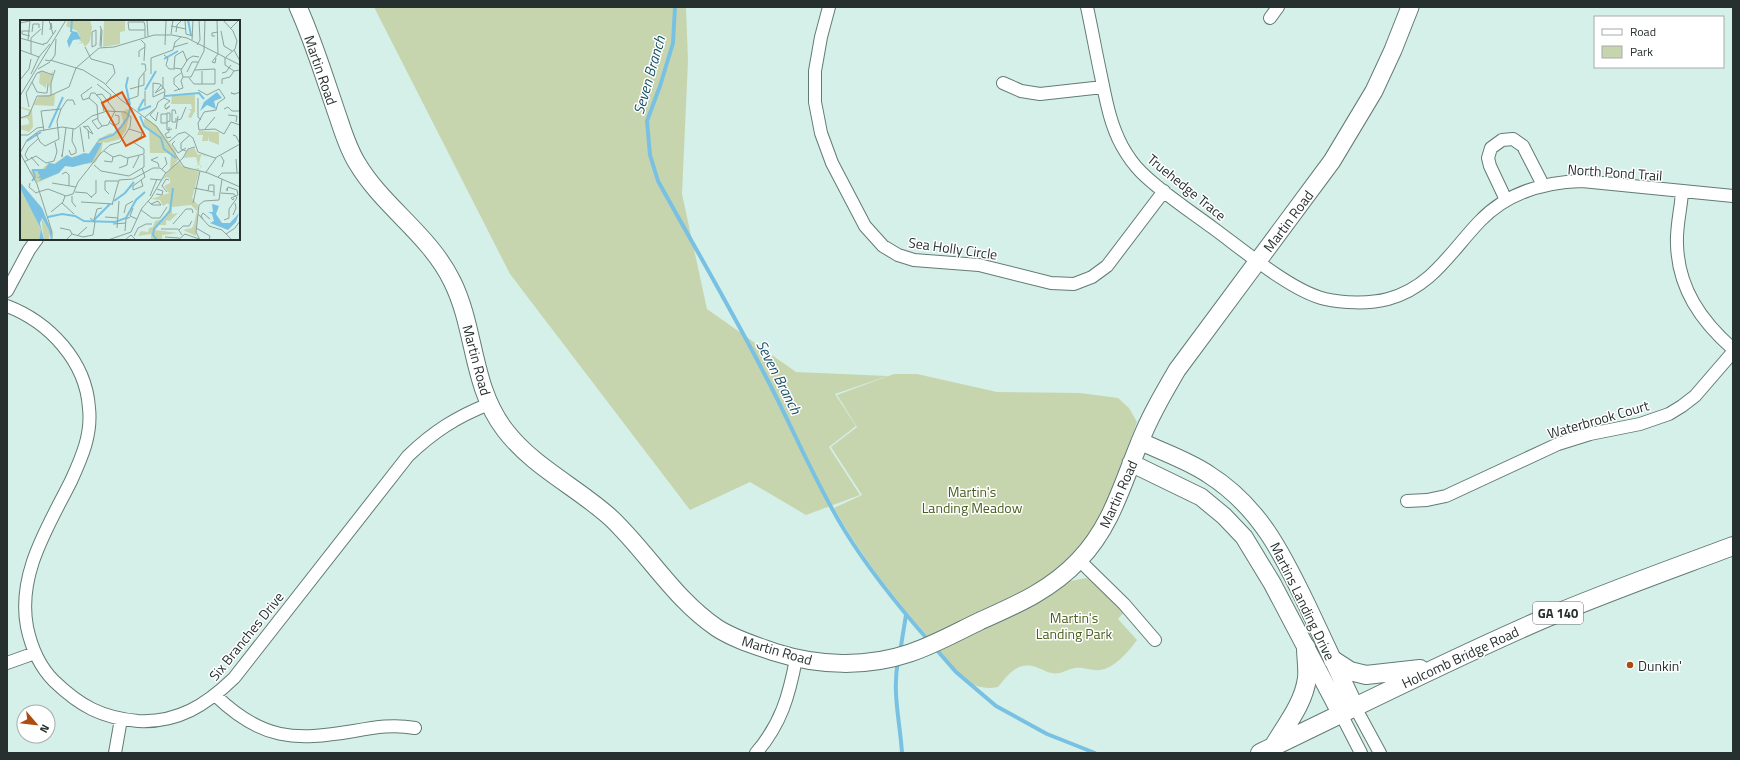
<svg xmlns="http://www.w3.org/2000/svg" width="1740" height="760" viewBox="0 0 1740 760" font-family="'Titillium Web',sans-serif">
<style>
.green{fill:#c7d5af}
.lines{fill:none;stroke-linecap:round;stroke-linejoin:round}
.stream{stroke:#79c1e3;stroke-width:4}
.street-casing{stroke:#637b75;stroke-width:14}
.secondary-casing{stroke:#637b75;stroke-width:19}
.primary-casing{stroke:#637b75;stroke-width:20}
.street{stroke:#fff;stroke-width:12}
.secondary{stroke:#fff;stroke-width:17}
.primary{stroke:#fff;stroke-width:18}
.poi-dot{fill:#ae4b11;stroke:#fff;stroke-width:1.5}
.labels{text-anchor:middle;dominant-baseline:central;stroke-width:3;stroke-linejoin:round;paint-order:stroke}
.shield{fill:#fff;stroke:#676e6d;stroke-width:1}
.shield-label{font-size:13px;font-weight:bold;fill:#26302e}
.street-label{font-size:14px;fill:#26302e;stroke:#fff}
.park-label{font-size:14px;fill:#4b5f1d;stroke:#fff}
.poi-label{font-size:14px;fill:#26302e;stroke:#fff;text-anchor:start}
.water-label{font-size:15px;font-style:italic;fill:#165068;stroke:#fff}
.inset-river{fill:none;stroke:#79c1e3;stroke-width:2}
.inset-road{fill:none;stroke:#8ea39e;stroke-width:1}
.view{fill:#de570e;fill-opacity:0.15;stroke:#de570e;stroke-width:2}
.inset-edge{fill:none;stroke:#26302e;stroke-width:2}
</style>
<rect width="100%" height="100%" fill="#d4f0e8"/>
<path class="green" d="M 374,7 L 686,7 L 688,61 L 682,194 L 707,309 L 796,372 L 888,376 L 835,394 L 856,426 L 829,447 L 860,495 L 806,515 L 750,482 L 690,510 L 510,274 Z
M 894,374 L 917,374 L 997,392 L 1080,393 L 1118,398 L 1129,408 L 1137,422 L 1105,506 L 1077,552 L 1052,580 L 931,640 C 894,599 861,556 834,508 L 862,495 L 831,447 L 857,427 L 837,395 Z
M 1086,578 L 1095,583 L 1125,611 L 1118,619 L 1137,640 C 1128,652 1115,668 1100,670 C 1092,671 1083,667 1075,668 C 1067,669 1061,675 1052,673 C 1045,672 1039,667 1032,666 C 1016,663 1007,676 998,687 C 966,693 950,667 932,645 L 1066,582 Z"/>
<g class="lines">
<path class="stream" d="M 675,7 L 673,43 L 660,86 L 647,121 L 650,155 L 658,181 C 694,246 731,309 765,375 C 792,426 814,481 845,531 C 869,570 899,607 929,641
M 935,648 L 956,672 L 996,706 L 1047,734 L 1095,753
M 900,652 L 906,615
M 898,661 C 892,692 900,722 902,753"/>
<defs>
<path id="street" d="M 829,7 L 821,37 L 815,71 L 815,102 L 821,133 L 832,163 L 865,226 L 883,246 L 898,255 L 914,260 L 979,265 L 1051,283 L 1074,284 L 1092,277 L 1107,266 L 1164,191
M 1087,7 C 1092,30 1096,53 1101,76 C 1106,100 1110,124 1122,146 C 1127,155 1134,165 1141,172 C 1162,193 1189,210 1213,228 C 1242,249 1291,291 1325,299 C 1342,303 1370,304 1388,299 C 1432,287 1451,251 1480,221 C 1507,193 1544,182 1582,181 L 1733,196
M 1270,18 L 1278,7
M 1003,83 L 1021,91 L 1040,94 L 1103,87
M 1682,192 C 1681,209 1676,227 1677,244 C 1678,288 1701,321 1733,349
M 1506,200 L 1490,166 L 1488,158 L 1491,148 L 1502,140 L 1513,139 L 1523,146 L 1543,185
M 7,291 L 29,250 L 37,239
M 7,306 C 49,322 86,361 89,408 C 92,434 82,457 71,481 C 48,527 17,574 27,627 C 31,646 40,667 54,681 C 80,706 102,718 138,721 C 178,723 206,705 234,678 L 408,456 C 433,432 456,417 489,404
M 1407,501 L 1427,500 L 1446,496 L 1558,444 L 1590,434 L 1640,424 L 1669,414 L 1682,406 L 1695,396 L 1733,352
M 1079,560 L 1124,604 L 1155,640
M 7,663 L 35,653
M 216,696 C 262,740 294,741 354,731 C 376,727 394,724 415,728
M 1355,707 L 1380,753
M 1341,714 L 1361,753
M 115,753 L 121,719
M 756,753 C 781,724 789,696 796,659"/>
<path id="secondary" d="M 298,7 C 313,40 324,76 336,111 C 342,128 347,147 357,163 C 383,207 429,234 452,281 C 476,329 471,386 505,430 C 533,467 577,487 611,518 C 648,553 674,599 717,628 C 734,639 754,645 774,652 C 818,666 866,668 910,653 C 934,645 957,632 980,621 C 1016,605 1051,590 1079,560 C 1111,527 1122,485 1139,444 C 1149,418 1163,394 1177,370 L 1332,161 L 1374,91 L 1393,50 L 1410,7
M 1140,441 C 1162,452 1187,460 1208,474 C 1259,506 1282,553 1307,605 C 1323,639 1339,673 1355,707
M 1131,463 L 1201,497 L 1224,516 L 1244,537 L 1272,583 L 1341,714"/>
<path id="primary" d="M 1333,660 L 1350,671 L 1366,675 L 1420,669
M 1273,747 C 1286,725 1304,703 1307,678 C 1308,668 1306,657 1306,647
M 1260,753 C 1354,708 1446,661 1541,620 C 1604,593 1669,570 1733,546"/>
</defs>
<use href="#street" class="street-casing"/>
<use href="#secondary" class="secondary-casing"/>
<use href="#primary" class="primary-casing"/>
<use href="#street" class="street"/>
<use href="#secondary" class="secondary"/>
<use href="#primary" class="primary"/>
</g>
<circle class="poi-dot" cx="1630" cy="665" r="4"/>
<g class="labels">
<rect class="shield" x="1533" y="602" width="50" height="22" rx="3"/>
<g class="shield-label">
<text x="1558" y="613">GA 140</text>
</g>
<g class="street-label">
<text transform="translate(321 70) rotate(71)">Martin Road</text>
<text transform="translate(1615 172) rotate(4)">North Pond Trail</text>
<text transform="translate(1187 187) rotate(39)">Truehedge Trace</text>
<text transform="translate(1288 221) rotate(-53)">Martin Road</text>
<text transform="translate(953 248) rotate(8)">Sea Holly Circle</text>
<text transform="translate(477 360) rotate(75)">Martin Road</text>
<text transform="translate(1598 419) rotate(-16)">Waterbrook Court</text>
<text transform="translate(1118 494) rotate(-66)">Martin Road</text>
<text transform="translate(1303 601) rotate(64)">Martins Landing Drive</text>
<text transform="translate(246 636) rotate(-51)">Six Branches Drive</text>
<text transform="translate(777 650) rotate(16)">Martin Road</text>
<text transform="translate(1460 657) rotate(-25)">Holcomb Bridge Road</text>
</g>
<g class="park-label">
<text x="972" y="491">Martin's<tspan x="972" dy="16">Landing Meadow</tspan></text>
<text x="1074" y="617">Martin's<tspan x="1074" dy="16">Landing Park</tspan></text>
</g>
<g class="poi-label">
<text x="1638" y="665">Dunkin'</text>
</g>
<g class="water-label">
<text transform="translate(649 75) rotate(-74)">Seven Branch</text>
<text transform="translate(779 377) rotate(63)">Seven Branch</text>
</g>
</g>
<g transform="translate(20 20)">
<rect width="220" height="220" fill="#d4f0e8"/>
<path d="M 48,0 L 70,0 L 72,7 L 70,21 L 65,27 L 63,23 L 56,24 L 62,22 L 59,20 L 60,16 L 57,11 L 46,6 ZM 84,0 L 105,0 L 105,11 L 100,12 L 100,24 L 83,27 ZM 20,51 L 30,54 L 33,51 L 30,70 L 29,65 L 26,64 L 26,68 L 19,63 L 20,54 L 18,54 ZM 35,74 L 34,86 L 13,85 L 19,76 ZM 175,74 L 175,91 L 171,98 L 168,97 L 171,91 L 168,89 L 172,89 L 171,84 L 151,84 L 152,76 ZM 0,79 L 1,87 L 12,90 L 13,107 L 9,112 L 0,109 L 0,106 L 9,104 L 9,101 L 7,98 L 0,99 L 8,95 L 9,91 L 0,88 ZM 107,89 L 110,93 L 106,110 L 100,119 L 86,123 L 83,122 L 81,133 L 75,143 L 45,146 L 39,153 L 17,163 L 9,151 L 22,149 L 29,143 L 34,144 L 47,135 L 51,137 L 69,133 L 79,119 L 90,113 L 93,114 L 104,105 L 101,93 ZM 125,97 L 137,106 L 155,130 L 158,140 L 154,145 L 159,142 L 162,146 L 179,152 L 172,178 L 178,185 L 176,216 L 163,210 L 172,208 L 174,204 L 177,191 L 171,185 L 152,187 L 152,194 L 158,193 L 150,201 L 146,200 L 146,205 L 139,205 L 135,210 L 158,213 L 142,215 L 142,220 L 131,220 L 131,214 L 118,216 L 121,211 L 128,212 L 129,208 L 133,207 L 135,201 L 144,199 L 150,187 L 148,183 L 143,186 L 140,180 L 131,179 L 149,173 L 144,166 L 150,163 L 150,159 L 147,157 L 142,160 L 150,149 L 151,135 L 146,133 L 130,133 L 129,110 L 123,105 ZM 179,111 L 199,112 L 199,125 L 189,121 L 189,115 L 188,121 L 182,121 L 183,115 L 177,115 ZM 174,128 L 178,135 L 180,134 L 186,136 L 188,137 L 181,135 L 179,144 L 182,146 L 180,148 L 181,145 L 179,145 L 179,150 L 174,149 L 179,148 L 179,145 L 174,147 L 178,145 L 176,137 L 164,138 L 168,130 ZM 0,168 L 21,209 L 19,220 L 0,220 ZM 21,198 L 30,211 L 29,220 L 24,220 Z" fill="#c7d5af"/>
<path d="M 52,11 L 57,12 L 61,19 L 53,20 L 49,28 L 47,21 ZM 197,72 L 202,78 L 194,81 L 196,89 L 187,85 L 180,91 L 184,82 ZM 79,119 L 78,123 L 82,123 L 72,142 L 53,147 L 45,146 L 39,153 L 19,161 L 21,158 L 17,158 L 20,156 L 16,149 L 25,149 L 29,143 L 35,144 L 47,135 L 52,138 L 64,133 L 69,134 ZM 0,162 L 22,188 L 32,212 L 31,220 L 29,210 L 22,198 L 20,203 L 24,220 L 19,220 L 21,209 L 0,168 ZM 192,184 L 199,186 L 196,194 L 202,203 L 210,203 L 219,193 L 216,202 L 208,210 L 190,203 L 194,201 L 192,194 L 188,192 L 193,192 Z" fill="#79c1e3"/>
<path class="inset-river" d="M 168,0 L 171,15M 51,12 L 52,0M 144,39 L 158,31M 108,57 L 106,66 L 110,85M 125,70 L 136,51M 145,76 L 179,73 L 184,79M 118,90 L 124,79M 118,91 L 131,86M 120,96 L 124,106 L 141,118 L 144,129 L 156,138M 29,108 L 43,77M 79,120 L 93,115 L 101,107 L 108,97 L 110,88M 7,121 L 21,112M 12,161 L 15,157 L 13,150 L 17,150M 94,181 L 105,173 L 114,162M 28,197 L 42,194 L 55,196 L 64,201 L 95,202 L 106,198 L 116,180 L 125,172M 74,200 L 90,184M 137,220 L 133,215 L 134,209 L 150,191 L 153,168"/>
<path class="inset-road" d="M 29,0 L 33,14M 127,0 L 128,16M 165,0 L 166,14 L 173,16M 203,0 L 213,11 L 217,21 L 215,29 L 206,37M 0,3 L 10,1 L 8,20M 80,6 L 82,11 L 81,27M 151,6 L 166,9M 210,9 L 219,0M 30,10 L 31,3 L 32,8M 76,10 L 76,25 L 72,27 L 72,12 ZM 201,11 L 204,26 L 212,31M 12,12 L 13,4 L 19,4 L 19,8M 156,12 L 157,5 L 162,0M 151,14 L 153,0M 22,15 L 23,1M 10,16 L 2,14 L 2,11 L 10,11M 195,16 L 192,16 L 192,13 L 198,12M 125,17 L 125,6 L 124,2 L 108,2 L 109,10 L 125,10M 0,18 L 24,25M 121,20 L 125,24 L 124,41M 172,20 L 173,0M 23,24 L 27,23 L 36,10M 145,25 L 146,1M 177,25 L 180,20 L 179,0M 80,26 L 81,9M 65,27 L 71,39 L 93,45 L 95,53 L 86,64M 154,27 L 168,23M 0,30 L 19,37M 214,30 L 220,41M 11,34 L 11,18 L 21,9M 144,35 L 148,38 L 146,45 L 149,49 L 155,49M 119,37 L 119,31 L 125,27M 179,37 L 173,36 L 168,39 L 161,50 L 163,57 L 171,57 L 184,31 L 185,0M 205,37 L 205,45 L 214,51 L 220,50M 18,38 L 30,24M 196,38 L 195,43 L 192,42 L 198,34 L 197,0M 25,40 L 31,41 L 35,35 L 36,19M 30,40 L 63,50 L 84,63 L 100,79 L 136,106 L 164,147 L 188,153 L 220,167M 56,48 L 79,28 L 94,27 L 134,15 L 152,15 L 167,18 L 220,45M 18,49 L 30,42M 162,49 L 154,48 L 155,36 L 163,31 L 167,41M 175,50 L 195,49 L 195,64 L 182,64 L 182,51M 167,52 L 172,42 L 178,42M 202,53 L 206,52 L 211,45M 11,54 L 19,37M 131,54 L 131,38 L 153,30 L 155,22 L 161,17M 169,58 L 174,64 L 182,64M 0,60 L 9,49 L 11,39M 12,62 L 17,72 L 24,73M 77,64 L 91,75 L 88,82M 202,64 L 202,59 L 210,57 L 214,51M 141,65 L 135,73 L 143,68 L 143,57M 110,69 L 124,65 L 124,53M 160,70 L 154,64 L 154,58 L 161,53M 178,70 L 187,75 L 199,69 L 205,78 L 198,83 L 196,90 L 184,92 L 178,103 L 179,110 L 195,109 L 204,114 L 211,102 L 220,105M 154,71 L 163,68 L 161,61 L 163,57M 24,73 L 27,73 L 28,64M 214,74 L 211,73 L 215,74 L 220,72M 31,75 L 31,63 L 35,50M 76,75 L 82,74 L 95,91M 0,76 L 46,0M 69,78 L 63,80 L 61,75 L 72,67M 144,78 L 150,81 L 145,85 L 145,88 L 146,89 L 147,89 L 147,88 L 150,86 L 146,89M 178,78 L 178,97 L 181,100M 107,80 L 118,76 L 119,59 L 126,50 L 125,44 L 121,44M 138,82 L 144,78 L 145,70 L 140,64 L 133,63 L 133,77 L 144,72M 125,86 L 125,71M 9,87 L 6,73 L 17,53 L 22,51 L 33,55M 136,88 L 130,95 L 136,101 L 138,92M 204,89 L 208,87 L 212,91 L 220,91M 84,91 L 81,80 L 75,73 L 71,73 L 69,78 L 77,85 L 78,100 L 82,106 L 88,105 L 95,91M 147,93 L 147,110 L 152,109M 156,94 L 155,90 L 152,90 L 152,102 L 156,102 L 156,98M 208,95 L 217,96 L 216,102M 125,97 L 136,88 L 138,82M 0,98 L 9,95 L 17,76 L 29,76 L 49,67 L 56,48M 78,98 L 72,101 L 78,109 L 82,106M 158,100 L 161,99 L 166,87M 89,102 L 94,106 L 99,103 L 99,96 L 95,95M 147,102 L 150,101 L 150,93 L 147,93M 147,103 L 141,103 L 141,94 L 147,94M 63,106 L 68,110 L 69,119M 60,107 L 64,132M 64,107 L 68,106 L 73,114 L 68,111M 149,107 L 149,112 L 145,114 L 147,118 L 151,117M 53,109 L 52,121 L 56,129M 156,109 L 158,96M 185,109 L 195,97M 24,111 L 21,91 L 41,89M 16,113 L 20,122 L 25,126 L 39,119 L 37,101 L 41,89 L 47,80 L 53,80 L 55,85M 0,115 L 8,115 L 17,108 L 24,107M 213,115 L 216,116 L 220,124M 155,121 L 152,124 L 158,133 L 166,128M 149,122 L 158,114 L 165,112 L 173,118 L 178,132 L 195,138 L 220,124M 49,130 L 51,135 L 56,133 L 56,129M 84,131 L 93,137 L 100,135 L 107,138 L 124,134 L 124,129 L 113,122 L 121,117 L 122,113 L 109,109M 166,131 L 161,129 L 161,123 L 170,115M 0,133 L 7,120 L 19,111 L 42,107 L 55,109 L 72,96 L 87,91 L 105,92 L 111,97 L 110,107 L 105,115 L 100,122 L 90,125 L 80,134 L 58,162 L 53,174 L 46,176 L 28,169 L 18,172M 0,133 L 17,164 L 32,212 L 32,220M 42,134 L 42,137 L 46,108M 201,136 L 204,141 L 202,147M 11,137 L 19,146M 138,137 L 131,140 L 138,143 L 139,147M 216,139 L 217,153M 8,140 L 5,135 L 8,128 L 19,118M 84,141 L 92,142 L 93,137M 4,142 L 16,136 L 26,143 L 34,141 L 37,132 L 35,122M 74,145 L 81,151 L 109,156 L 124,147 L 124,135M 99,148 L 107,145 L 108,138M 113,148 L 119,136M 142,149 L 147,144 L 145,137M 186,152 L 196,138M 42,154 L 46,152 L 49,155 L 49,166M 198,157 L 202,153 L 220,153M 130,159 L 142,160M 121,160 L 123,166 L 113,170 L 113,166 L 125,157 L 122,148M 10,163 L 9,167 L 16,173 L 18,172M 32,163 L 56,167M 174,168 L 194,172M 207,168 L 207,171 L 208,167 L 217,170 L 218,175 L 211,178 L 213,180 L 214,178M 188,171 L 189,165 L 194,165 L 194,176M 55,172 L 67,173 L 72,178M 147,172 L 142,166 L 146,159 L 149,160M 201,173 L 214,174 L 217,178 L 209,189 L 209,198 L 204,200M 89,174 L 85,170 L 85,161 L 98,161M 136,174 L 142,175 L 143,171 L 137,169M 52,176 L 52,182 L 56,187M 130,176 L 137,159M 71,177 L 76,173 L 76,160M 128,181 L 131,184 L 133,185 L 141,185 L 138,181 L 131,184M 61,182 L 93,184M 42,183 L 54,194M 173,183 L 180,151M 92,185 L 99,160 L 113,159 L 133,148 L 140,148 L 146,153M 113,188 L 110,196 L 117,199M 121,190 L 132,198 L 140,198 L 147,187M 31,192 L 43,182 L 45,176M 104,193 L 106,185 L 113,181M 178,194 L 189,206 L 202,210 L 212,220M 213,195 L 216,188 L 215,183M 85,197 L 98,198M 183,199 L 181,196 L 183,193 L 190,199M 74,200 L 77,189 L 82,188M 93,204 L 106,203M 153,204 L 166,189 L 172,189 L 173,193M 40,208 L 50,210 L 52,214M 97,208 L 99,181M 176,208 L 190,216 L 189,220M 141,209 L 158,209 L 162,215M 159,210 L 163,206 L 169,206 L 172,201M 105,211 L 106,199 L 110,197M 206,214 L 215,208 L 220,201M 58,215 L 67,207M 114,216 L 118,208 L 126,204 L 132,204M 145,217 L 159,218M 106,219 L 111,215 L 116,220M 46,220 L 52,214 L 63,217 L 73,215 L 75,202 L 70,198M 88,220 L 111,212 L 122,188 L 131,178 L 145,154 L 163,138 L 168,129 L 175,127M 158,220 L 165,214 L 179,219M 180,220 L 176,212 L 179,185 L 184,181 L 199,180 L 202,159"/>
<path class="view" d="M 102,72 L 125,116 L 106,126 L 82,83 Z"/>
<rect width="220" height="220" class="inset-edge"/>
</g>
<rect width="1740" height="760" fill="none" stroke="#26302e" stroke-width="16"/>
<rect x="1594" y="16" width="130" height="52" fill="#ffffff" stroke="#a8acab"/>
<rect x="1602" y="29" width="20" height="6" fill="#ffffff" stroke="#a8acab"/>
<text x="1630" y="36" font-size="12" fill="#26302e">Road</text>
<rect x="1602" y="46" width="20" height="12" fill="#c7d5af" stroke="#a8acab"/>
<text x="1630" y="56" font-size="12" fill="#26302e">Park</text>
<g transform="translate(36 724) rotate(118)"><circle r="19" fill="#ffffff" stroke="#a8acab"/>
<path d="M0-3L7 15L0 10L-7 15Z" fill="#ae4b11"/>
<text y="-6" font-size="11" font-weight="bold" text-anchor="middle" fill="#26302e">N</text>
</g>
</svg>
